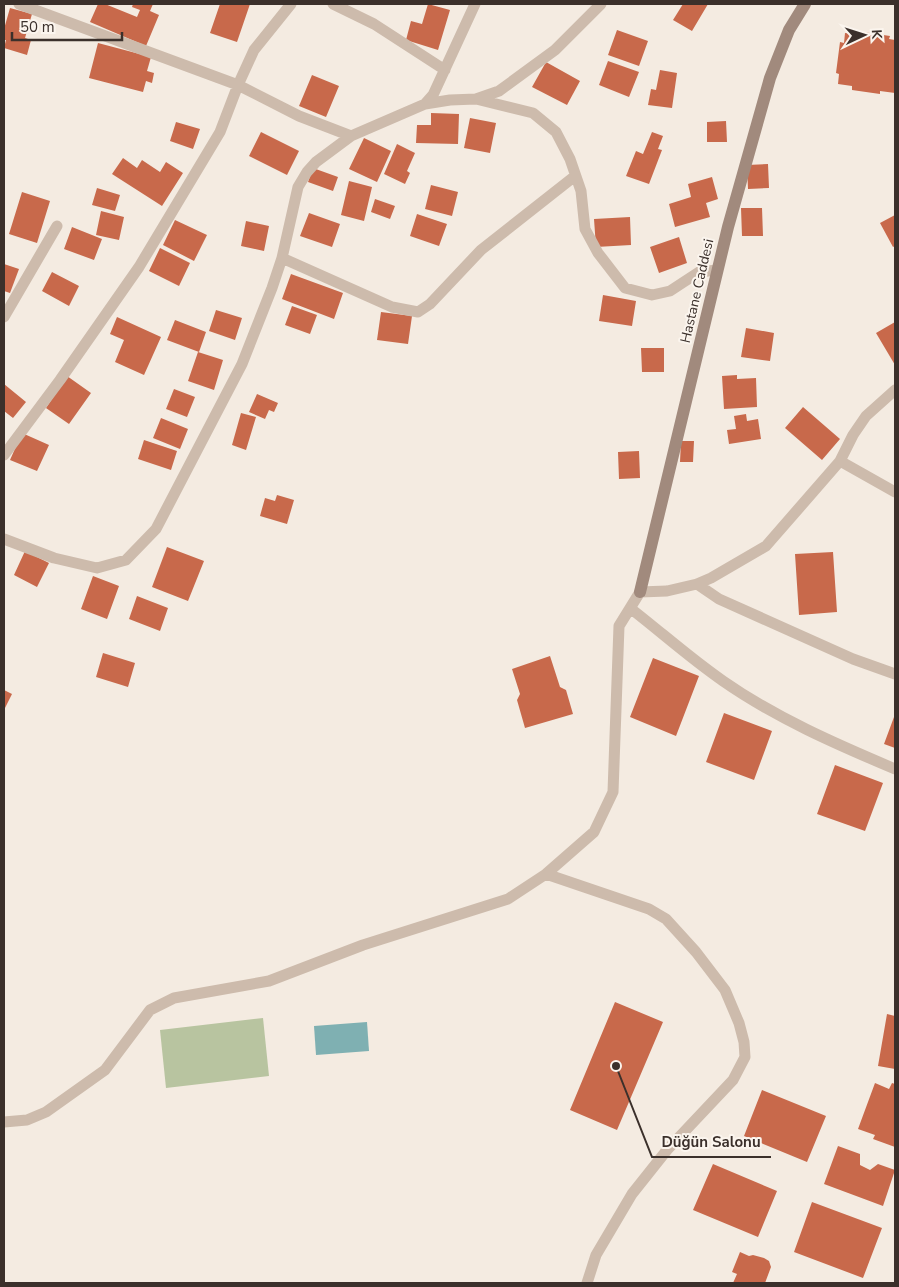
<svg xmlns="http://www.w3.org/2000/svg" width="899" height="1287" viewBox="0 0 899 1287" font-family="'Nunito Sans',sans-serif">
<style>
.green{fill:#b8c4a0}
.water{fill:#7fb0b2}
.building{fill:#c8694b}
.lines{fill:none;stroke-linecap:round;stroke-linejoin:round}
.street{stroke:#cdbbac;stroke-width:11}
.secondary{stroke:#a18a7d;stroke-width:12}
.labels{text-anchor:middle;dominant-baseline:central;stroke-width:4;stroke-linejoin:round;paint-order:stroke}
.street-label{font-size:14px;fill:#3b302b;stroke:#fbf5ee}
.leader{fill:none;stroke:#3b302b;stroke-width:2}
.callout-dot{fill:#3b302b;stroke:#fbf5ee;stroke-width:2}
.callout-label{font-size:15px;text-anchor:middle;font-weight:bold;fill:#3b302b;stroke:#fbf5ee;stroke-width:4;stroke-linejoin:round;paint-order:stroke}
</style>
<rect width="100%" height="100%" fill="#f4ebe1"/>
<path class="green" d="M 263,1018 L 269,1076 L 166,1088 L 160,1030 Z"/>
<path class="water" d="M 367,1022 L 369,1051 L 316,1055 L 314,1026 Z"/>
<path class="building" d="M 98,4 L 105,4 L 137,17 L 140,10 L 132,7 L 133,4 L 153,4 L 150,11 L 159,15 L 146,46 L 90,22 Z
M 220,4 L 250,4 L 237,42 L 210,33 Z
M 428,4 L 450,10 L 438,50 L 406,40 L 411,21 L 422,24 Z
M 683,4 L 708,4 L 692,31 L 673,20 Z
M 10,8 L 32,14 L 25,38 L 31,40 L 27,55 L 4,48 L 6,40 L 4,40 L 4,29 Z
M 617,30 L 648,41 L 639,66 L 608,55 Z
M 863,32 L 890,36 L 889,39 L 895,40 L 895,93 L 880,91 L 880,94 L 852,90 L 852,86 L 838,84 L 839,74 L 836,73 L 840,42 L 844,43 L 845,33 L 862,35 Z
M 98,43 L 151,57 L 147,71 L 154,73 L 152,83 L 146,81 L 143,92 L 89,78 Z
M 608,61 L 639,72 L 629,97 L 599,85 Z
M 546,62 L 580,81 L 567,105 L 532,87 Z
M 660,70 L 677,73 L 672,108 L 648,105 L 651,89 L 656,90 Z
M 312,75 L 339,86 L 326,117 L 299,106 Z
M 431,113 L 459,114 L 458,144 L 416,143 L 417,125 L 431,125 Z
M 470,118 L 496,123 L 490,153 L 464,148 Z
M 726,121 L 727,142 L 707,142 L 707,122 Z
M 176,122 L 200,129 L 193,149 L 170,141 Z
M 261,132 L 299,151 L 287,175 L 249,156 Z
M 652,132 L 663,136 L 658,149 L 662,150 L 649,184 L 626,176 L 636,151 L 643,154 Z
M 364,138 L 391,151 L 377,182 L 349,169 Z
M 397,144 L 415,153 L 407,171 L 410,173 L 405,184 L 384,174 Z
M 123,158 L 137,168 L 142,160 L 160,172 L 166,162 L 183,173 L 162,206 L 112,174 Z
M 768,164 L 769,188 L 748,189 L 747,165 Z
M 313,168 L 338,177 L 333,191 L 308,182 Z
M 712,177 L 718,199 L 706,203 L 710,217 L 675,227 L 669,204 L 691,197 L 688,184 Z
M 349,181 L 372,187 L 364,221 L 341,215 Z
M 431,185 L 458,192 L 452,216 L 425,209 Z
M 97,188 L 120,195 L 115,211 L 92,205 Z
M 22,192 L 50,201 L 37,243 L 9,234 Z
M 375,199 L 395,206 L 390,219 L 371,212 Z
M 741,208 L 762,208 L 763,236 L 742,236 Z
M 101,211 L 124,217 L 119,240 L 96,235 Z
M 309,213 L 340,224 L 332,247 L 300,236 Z
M 417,214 L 447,224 L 439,246 L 410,236 Z
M 895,215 L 895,246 L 893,247 L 880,223 Z
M 630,217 L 631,245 L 596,247 L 594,219 Z
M 175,220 L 207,235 L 194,261 L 163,245 Z
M 246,221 L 269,226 L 264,251 L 241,246 Z
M 72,227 L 102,239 L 94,260 L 64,249 Z
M 679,237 L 687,263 L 659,273 L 650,247 Z
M 160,248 L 190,263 L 179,286 L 149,271 Z
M 4,264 L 19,269 L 10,293 L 4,291 Z
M 52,272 L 79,286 L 69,306 L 42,291 Z
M 291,274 L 343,293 L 334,319 L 282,299 Z
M 603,295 L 636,301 L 632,326 L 599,321 Z
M 292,306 L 317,315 L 310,334 L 285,325 Z
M 216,310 L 242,318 L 235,340 L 209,331 Z
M 381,312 L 412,316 L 408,344 L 377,340 Z
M 117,317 L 161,337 L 144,375 L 115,362 L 124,340 L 110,334 Z
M 175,320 L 206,332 L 199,352 L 167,340 Z
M 895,322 L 895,365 L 876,333 Z
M 746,328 L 774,333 L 770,361 L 741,357 Z
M 641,348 L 664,348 L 664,372 L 642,372 Z
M 198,352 L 223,360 L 214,390 L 188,381 Z
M 737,375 L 737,379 L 756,378 L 757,407 L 724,409 L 722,376 Z
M 67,376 L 91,393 L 69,424 L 46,408 Z
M 4,384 L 26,402 L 13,418 L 4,411 Z
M 174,389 L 195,397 L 187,417 L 166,409 Z
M 257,394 L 278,403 L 274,412 L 269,410 L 265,419 L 249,412 Z
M 803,407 L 840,439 L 822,460 L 785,428 Z
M 241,413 L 256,417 L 246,450 L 232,445 Z
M 746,414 L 747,421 L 758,419 L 761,439 L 729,444 L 727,430 L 736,429 L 734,416 Z
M 161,418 L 188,429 L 180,449 L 153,438 Z
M 22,433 L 49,445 L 37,471 L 10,460 Z
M 144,440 L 177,451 L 171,470 L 138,459 Z
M 681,441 L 694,441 L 693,462 L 680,462 Z
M 639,451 L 640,478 L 619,479 L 618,452 Z
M 277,495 L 294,500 L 287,524 L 260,516 L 265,498 L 275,501 Z
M 167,547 L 204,561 L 188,601 L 152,587 Z
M 25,551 L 49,563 L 37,587 L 14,575 Z
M 833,552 L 837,612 L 799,615 L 795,554 Z
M 93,576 L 119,586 L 107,619 L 81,609 Z
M 137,596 L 168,608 L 160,631 L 129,619 Z
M 103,653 L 135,663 L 128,687 L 96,677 Z
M 550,656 L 560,687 L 566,690 L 573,714 L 525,728 L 517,700 L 520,694 L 512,669 Z
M 653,658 L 699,676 L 676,736 L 630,717 Z
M 4,690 L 12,694 L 4,710 Z
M 724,713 L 772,731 L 754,780 L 706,762 Z
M 894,717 L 895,717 L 895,748 L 884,744 Z
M 835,765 L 883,783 L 865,831 L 817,814 Z
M 615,1002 L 663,1022 L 617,1130 L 570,1110 Z
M 887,1014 L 895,1016 L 895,1069 L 878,1066 Z
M 875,1083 L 889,1089 L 892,1083 L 895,1084 L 895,1147 L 873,1139 L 875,1135 L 858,1129 Z
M 762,1090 L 826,1116 L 807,1162 L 744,1136 Z
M 838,1146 L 860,1154 L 860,1165 L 870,1170 L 878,1164 L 895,1170 L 883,1206 L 824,1184 Z
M 713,1164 L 777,1191 L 758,1237 L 693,1210 Z
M 812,1202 L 882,1228 L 863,1278 L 794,1252 Z
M 740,1252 L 749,1256 L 753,1255 L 764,1258 L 769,1261 L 771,1267 L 765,1283 L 733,1283 L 737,1274 L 732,1272 Z"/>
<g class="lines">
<path class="street" d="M 19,4 L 238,85 L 299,116 L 351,136
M 333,4 L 374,24 L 445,70
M 476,99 L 533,113 L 556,132 L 570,159 L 581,191 L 585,229 L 598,253 L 625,288 L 652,295 L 670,291 L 699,272 L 717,270
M 425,104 L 433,95 L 475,4
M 282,258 L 392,307 L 418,312 L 430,304 L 481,250 L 575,176
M 4,317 L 57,226
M 4,455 L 60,380 L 139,267 L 220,132 L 238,85 L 254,50 L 291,4
M 840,461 L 895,492
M 4,539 L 54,558 L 97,568 L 126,560 L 156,529 L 242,364 L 272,288 L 282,258 L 298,187 L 307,172 L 316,162 L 351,136 L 425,104 L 450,100 L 476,99 L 499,91 L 555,50 L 601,4
M 697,584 L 719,599 L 853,659 L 895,674
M 630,608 C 661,632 691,659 723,681 C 776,718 836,744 895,769
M 546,874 L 649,909 L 666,919 L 696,952 L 725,990 L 739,1023 L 744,1042 L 745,1057 L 733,1080 L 667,1150 L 632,1194 L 596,1255 L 587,1283
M 4,1122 L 27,1120 L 46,1112 L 105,1070 L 150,1010 L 174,998 L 269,981 L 363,945 L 508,899 L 546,874 L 594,832 L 613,792 L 619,626 L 640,592 L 667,591 L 697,584 L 711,578 L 766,546 L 840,461 L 853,435 L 866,416 L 895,390"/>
<path class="secondary" d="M 640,592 L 728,227 L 770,78 L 789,30 L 805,4"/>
</g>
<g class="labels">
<g class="street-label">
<text transform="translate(697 291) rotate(-77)">Hastane Caddesi</text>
</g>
</g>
<path class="leader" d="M616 1066L652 1157H771"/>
<circle class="callout-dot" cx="616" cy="1066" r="5"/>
<g class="callout-label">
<text x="711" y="1147">Düğün Salonu</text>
</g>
<rect width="899" height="1287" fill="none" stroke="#3b302b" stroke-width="10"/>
<g transform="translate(864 35) rotate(86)" stroke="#fbf5ee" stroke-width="4" paint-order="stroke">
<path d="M0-4L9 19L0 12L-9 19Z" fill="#3b302b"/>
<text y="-8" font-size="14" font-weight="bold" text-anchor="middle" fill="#3b302b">K</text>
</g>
<path d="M12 32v8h110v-8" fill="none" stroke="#3b302b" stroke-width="2.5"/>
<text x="20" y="32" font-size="15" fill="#3b302b" stroke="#fbf5ee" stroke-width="4" paint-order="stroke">50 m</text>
</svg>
